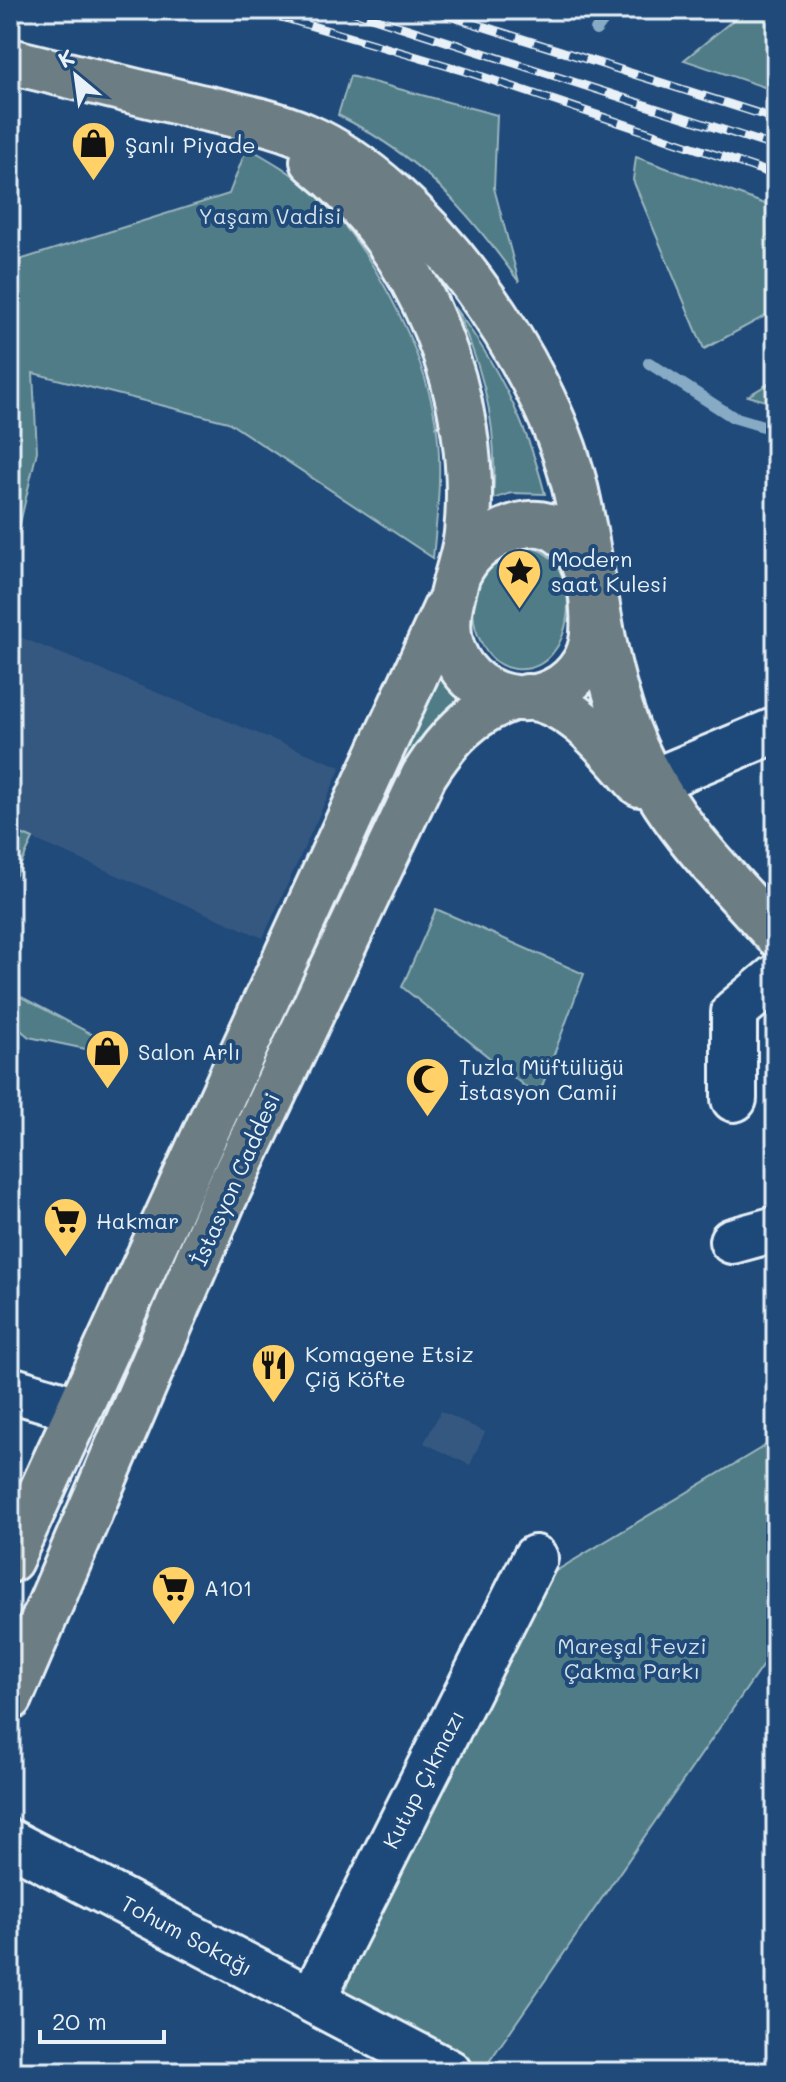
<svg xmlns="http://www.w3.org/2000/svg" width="786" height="2082" viewBox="0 0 786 2082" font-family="Mali,sans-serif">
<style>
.built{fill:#365881}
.green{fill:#4f7c86;stroke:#9cb6bf;stroke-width:2}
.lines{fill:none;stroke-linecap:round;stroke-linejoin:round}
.stream{stroke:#87abc5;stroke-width:12}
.minor-casing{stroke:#e8f1f8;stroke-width:50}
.primary-casing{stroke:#e8f1f8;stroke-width:50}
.minor{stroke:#1f4a7a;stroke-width:44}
.primary{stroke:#6d7d84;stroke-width:44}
.rail-casing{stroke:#e8f1f8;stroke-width:9}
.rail{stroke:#1f4a7a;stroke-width:6;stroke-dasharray:18;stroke-linecap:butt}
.labels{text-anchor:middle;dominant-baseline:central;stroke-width:8;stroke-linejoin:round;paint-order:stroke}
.poi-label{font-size:22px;fill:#e8f1f8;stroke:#1f4a7a;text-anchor:start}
.park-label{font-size:22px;fill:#d1dfe7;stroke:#1f4a7a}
.street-label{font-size:22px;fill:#e8f1f8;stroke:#1f4a7a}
</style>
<rect width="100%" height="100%" fill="#1f4a7a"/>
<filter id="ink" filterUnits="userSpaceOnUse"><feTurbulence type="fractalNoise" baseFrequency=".0125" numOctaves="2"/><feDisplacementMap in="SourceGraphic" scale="16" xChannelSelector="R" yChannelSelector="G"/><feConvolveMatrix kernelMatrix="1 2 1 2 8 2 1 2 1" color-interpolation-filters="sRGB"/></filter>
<g filter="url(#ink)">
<path class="built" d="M 10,633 L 341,767 L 263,938 L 10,829 Z
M 441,1411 L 485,1432 L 470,1465 L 424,1443 Z"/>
<path class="green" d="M 736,10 L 776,10 L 776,91 L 684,60 L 732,21 Z
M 350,76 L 497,115 L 494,188 L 519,282 C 465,207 422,158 338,115 Z
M 247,147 C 270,160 293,173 312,191 C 371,244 423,347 436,424 C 443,468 437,515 433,558 L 228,422 L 33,373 L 37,451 L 10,566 L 10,263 L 229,194 Z
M 636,157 L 776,208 L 776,310 L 704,349 L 633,180 Z
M 454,307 C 496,362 528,427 545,494 L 511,493 L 493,499 C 499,432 484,367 454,307 Z
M 776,379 L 776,404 L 748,396 Z
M 529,547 C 588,558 577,676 515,669 C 499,667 489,658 482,644 C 459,603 484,553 529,547 Z
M 440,675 L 463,700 L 10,1663 L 10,1640 Z
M 10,829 L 33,839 L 10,887 Z
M 436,909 L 584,974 L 538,1097 L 402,987 Z
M 10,991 L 97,1037 L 95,1051 L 29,1037 L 10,1021 Z
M 776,1439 L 776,1646 L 482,2072 L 338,1992 L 551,1574 Z"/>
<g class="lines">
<path class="stream" d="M 596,30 L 611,10
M 649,363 L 733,417 L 776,430"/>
<defs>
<path id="minor" d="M 652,782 L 776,730
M 734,1099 L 734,1012 L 776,977
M 732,1241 L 776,1229
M 10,1389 L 77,1409
M 10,1842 L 449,2072
M 312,2000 L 535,1558"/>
<path id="primary" d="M 10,61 C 72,76 133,91 195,106 C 231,114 271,121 305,136 C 423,187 543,361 574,483 C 596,572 598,663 635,748 C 667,821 723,876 776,934
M 313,161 C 421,246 481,398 467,533 C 463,572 438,611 453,651 C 475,708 553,715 584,663 C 594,647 594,629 593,610 C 591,558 562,501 501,533 C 481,543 468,554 458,574
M 527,697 C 574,701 610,751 640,784
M 10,1560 L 446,608
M 10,1698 L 223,1201 L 424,775 C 447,739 471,712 512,698"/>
</defs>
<use href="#minor" class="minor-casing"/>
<use href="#primary" class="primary-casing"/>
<use href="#minor" class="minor"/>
<use href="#primary" class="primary"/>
<defs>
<path id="rail" d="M 258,10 L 468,72 L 776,175
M 349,10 L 776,147
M 431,10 L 776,119"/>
</defs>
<use href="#rail" class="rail-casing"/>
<use href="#rail" class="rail"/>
</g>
</g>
<defs>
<symbol id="shop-pin" viewBox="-11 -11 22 30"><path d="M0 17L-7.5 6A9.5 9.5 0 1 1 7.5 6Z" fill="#ffd166" stroke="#1f4a7a"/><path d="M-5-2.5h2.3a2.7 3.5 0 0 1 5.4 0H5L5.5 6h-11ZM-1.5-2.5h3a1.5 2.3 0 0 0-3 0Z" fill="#111"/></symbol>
<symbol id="sight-pin" viewBox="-11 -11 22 30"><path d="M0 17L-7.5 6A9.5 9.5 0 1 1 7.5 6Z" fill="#ffd166" stroke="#1f4a7a"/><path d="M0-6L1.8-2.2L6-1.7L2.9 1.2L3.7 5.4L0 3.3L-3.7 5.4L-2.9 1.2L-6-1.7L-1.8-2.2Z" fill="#111"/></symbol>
<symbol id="mosque-pin" viewBox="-11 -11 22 30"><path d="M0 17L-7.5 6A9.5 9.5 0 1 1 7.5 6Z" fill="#ffd166" stroke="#1f4a7a"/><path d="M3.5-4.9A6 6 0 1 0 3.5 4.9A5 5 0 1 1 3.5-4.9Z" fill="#111"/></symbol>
<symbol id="supermarket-pin" viewBox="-11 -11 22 30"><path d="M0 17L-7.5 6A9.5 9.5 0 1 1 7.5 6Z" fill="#ffd166" stroke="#1f4a7a"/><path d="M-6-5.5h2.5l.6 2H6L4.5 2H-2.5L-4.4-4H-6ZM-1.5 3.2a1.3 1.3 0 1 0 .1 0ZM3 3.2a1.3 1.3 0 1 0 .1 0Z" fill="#111"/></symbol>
<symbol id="restaurant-pin" viewBox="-11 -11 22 30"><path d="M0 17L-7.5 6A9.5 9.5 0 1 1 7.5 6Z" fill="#ffd166" stroke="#1f4a7a"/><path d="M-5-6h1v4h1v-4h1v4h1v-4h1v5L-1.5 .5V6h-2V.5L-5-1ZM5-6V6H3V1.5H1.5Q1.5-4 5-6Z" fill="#111"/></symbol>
</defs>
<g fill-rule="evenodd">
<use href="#shop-pin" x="68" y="118" width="51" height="69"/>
<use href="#sight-pin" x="494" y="546" width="51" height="69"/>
<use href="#shop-pin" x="82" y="1026" width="51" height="69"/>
<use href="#mosque-pin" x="402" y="1054" width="51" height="69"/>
<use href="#supermarket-pin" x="40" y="1194" width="51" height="69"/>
<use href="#restaurant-pin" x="248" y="1340" width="51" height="69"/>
<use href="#supermarket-pin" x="148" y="1562" width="51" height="69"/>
</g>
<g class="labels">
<g class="poi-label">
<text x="125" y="144">Şanlı Piyade</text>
<text x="551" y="558">Modern<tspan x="551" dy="25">saat Kulesi</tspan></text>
<text x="138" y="1051">Salon Arlı</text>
<text x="459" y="1066">Tuzla Müftülüğü<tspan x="459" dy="25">İstasyon Camii</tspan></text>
<text x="96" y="1220">Hakmar</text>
<text x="305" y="1353">Komagene Etsiz<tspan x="305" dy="25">Çiğ Köfte</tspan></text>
<text x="204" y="1587">A101</text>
</g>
<g class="park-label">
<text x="270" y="215">Yaşam Vadisi</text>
<text x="632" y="1645">Mareşal Fevzi<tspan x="632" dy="25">Çakma Parkı</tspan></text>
</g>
<g class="street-label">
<text transform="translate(235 1179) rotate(-66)">İstasyon Caddesi</text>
<text transform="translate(423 1779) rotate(-63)">Kutup Çıkmazı</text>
<text transform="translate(187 1935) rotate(28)">Tohum Sokağı</text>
</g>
</g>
<rect width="786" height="2082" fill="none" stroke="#1f4a7a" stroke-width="40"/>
<rect x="20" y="20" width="746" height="2042" fill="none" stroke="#e8f1f8" stroke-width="3" filter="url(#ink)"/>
<g transform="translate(76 76) rotate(331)" stroke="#1f4a7a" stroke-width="6" paint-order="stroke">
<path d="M0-6L14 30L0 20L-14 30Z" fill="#e8f1f8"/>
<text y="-12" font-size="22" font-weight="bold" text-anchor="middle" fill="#e8f1f8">K</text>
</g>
<path d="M40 2030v12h124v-12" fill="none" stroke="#e8f1f8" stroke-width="4"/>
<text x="52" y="2030" font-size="24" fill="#e8f1f8" stroke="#1f4a7a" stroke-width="6" paint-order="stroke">20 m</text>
</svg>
